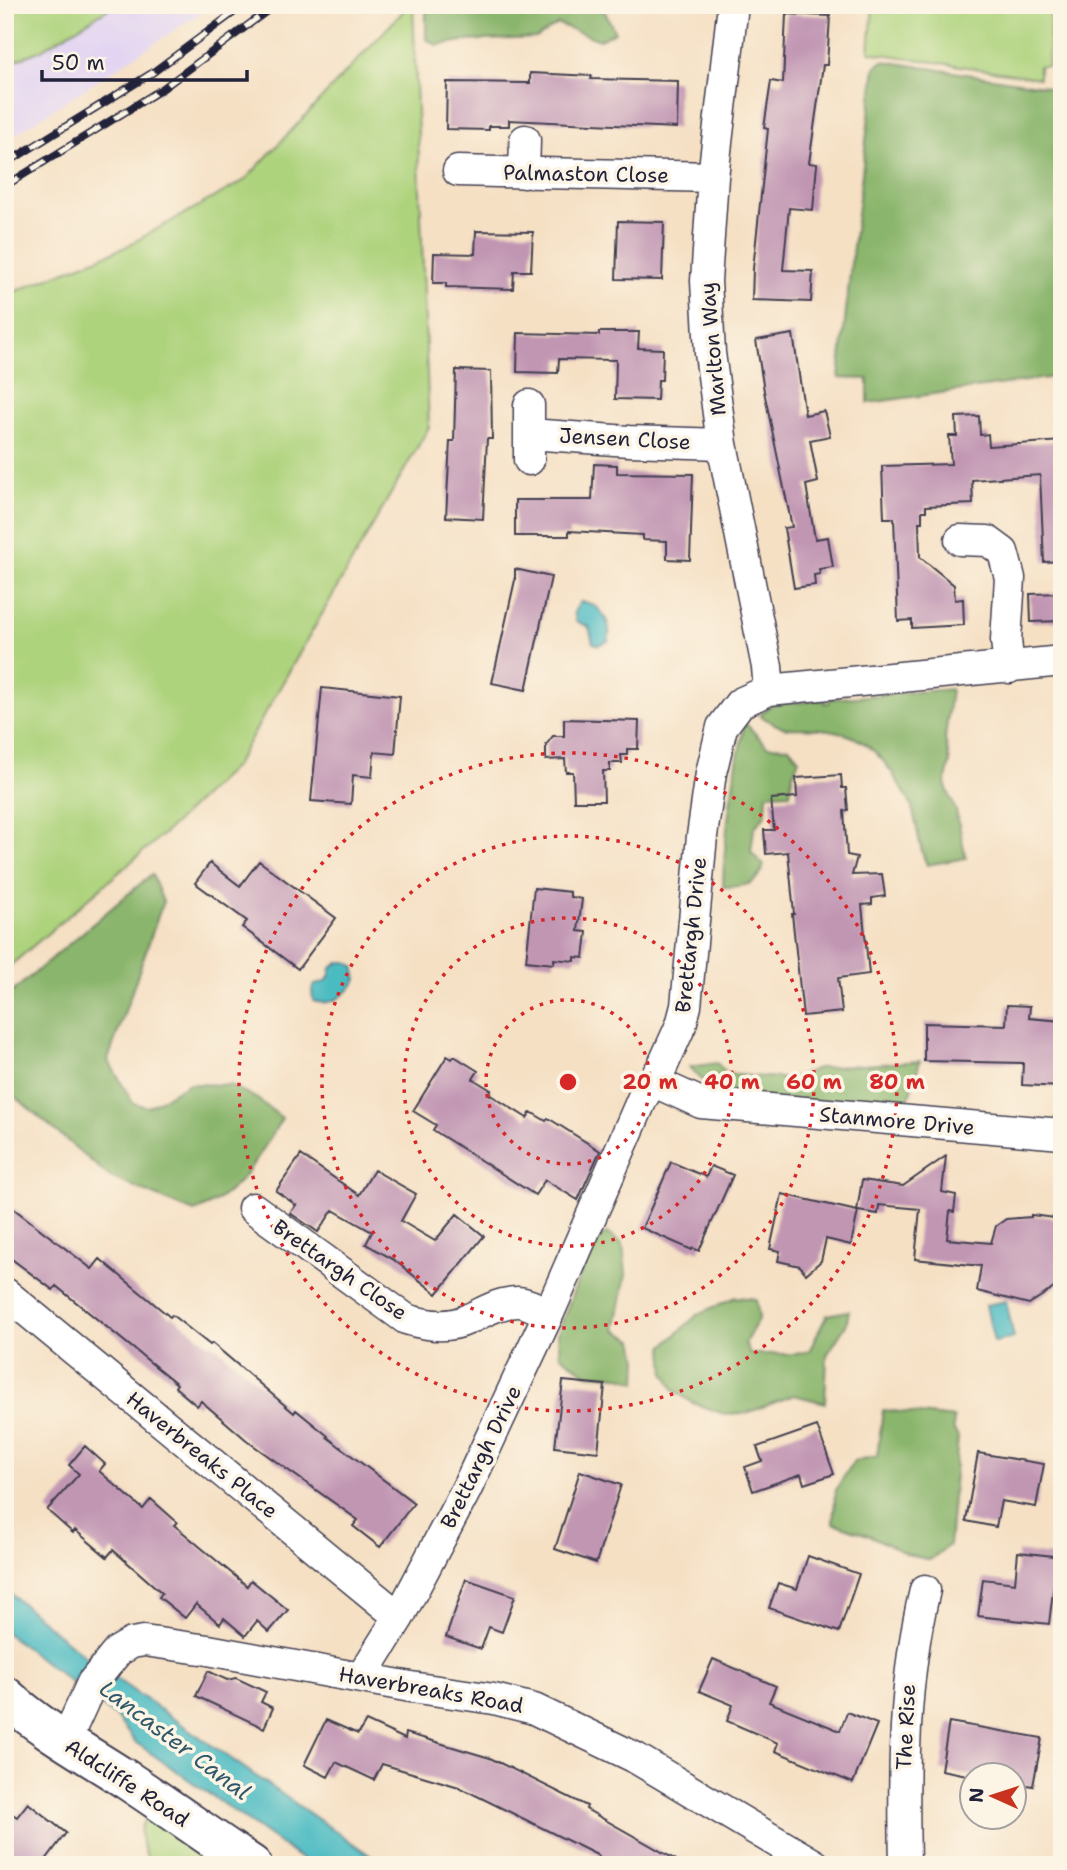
<svg xmlns="http://www.w3.org/2000/svg" width="1067" height="1870" viewBox="0 0 1067 1870" font-family="'Shantell Sans',sans-serif">
<style>
.built{fill:#e2d4f3}
.green{fill:#aed37d;stroke:#687a5c;stroke-width:2}
.forest{fill:#8ab56c;stroke:#566c54;stroke-width:2}
.water{fill:#4cbbc2;stroke:#376e7e;stroke-width:2}
.building{fill:#c196b3}
.lines{fill:none;stroke-linecap:round;stroke-linejoin:round}
.street-casing{stroke:#423e50;stroke-width:33}
.secondary-casing{stroke:#423e50;stroke-width:42}
.street{stroke:#fff;stroke-width:30}
.secondary{stroke:#fff;stroke-width:38}
.rail-casing{stroke:#22223b;stroke-width:8}
.rail{stroke:#fcf5e5;stroke-width:5;stroke-dasharray:16;stroke-linecap:butt}
.ring{fill:none;stroke:#d62828;stroke-width:3.5;stroke-dasharray:3.5 7}
.labels{text-anchor:middle;dominant-baseline:central;stroke-width:7;stroke-linejoin:round;paint-order:stroke}
.street-label{font-size:21px;fill:#22223b;stroke:#fcf5e5}
.water-label{font-size:23px;font-style:italic;fill:#31586a;stroke:#fcf5e5}
.centre{fill:#d62828;stroke:#fcf5e5;stroke-width:3.5}
.ring-label{font-size:21px;text-anchor:middle;font-weight:bold;fill:#d62828;stroke:#fcf5e5;stroke-width:7;stroke-linejoin:round;paint-order:stroke}
</style>
<rect width="100%" height="100%" fill="#fcf5e5"/>
<filter id="ink" filterUnits="userSpaceOnUse"><feTurbulence type="fractalNoise" baseFrequency=".0143" numOctaves="2"/><feDisplacementMap in="SourceGraphic" scale="14" xChannelSelector="R" yChannelSelector="G"/><feConvolveMatrix kernelMatrix="1 2 1 2 8 2 1 2 1" color-interpolation-filters="sRGB"/></filter>
<filter id="wash" filterUnits="userSpaceOnUse"><feTurbulence type="fractalNoise" baseFrequency=".00686" numOctaves="4" result="noise"/><feDisplacementMap in="SourceGraphic" scale="28" xChannelSelector="R" yChannelSelector="G"/><feGaussianBlur stdDeviation="1.57" result="paint"/><feColorMatrix in="noise" values="0 0 0 0 0 0 0 0 0 0 0 0 0 0 0 0 0 1.4 0 .05"/><feComposite in="paint" operator="in"/></filter>
<g filter="url(#wash)">
<rect width="100%" height="100%" fill="#f5e0c4"/>
<path class="built" d="M 5,5 L 213,5 L 5,141 Z"/>
<path class="green" d="M 5,5 L 113,5 L 113,6 L 41,50 L 5,65 Z
M 409,5 L 413,5 L 429,427 L 235,766 L 167,831 L 5,970 L 5,293 L 14,292 L 123,248 L 245,180 Z
M 873,5 L 1051,5 L 1048,66 L 1039,66 L 1039,78 L 869,52 Z
M 152,1815 L 231,1865 L 150,1865 C 144,1849 131,1824 152,1815 Z"/>
<path class="forest" d="M 426,5 L 593,5 L 605,12 L 615,32 L 600,40 L 558,24 L 536,38 L 463,41 L 437,45 L 426,39 Z
M 883,61 L 1044,86 L 1062,93 L 1062,376 L 868,403 L 868,379 L 839,378 L 851,263 L 875,67 Z
M 951,689 L 945,739 L 950,762 L 945,784 L 956,811 L 966,858 L 927,865 C 918,846 918,827 912,808 C 910,800 904,792 899,784 C 881,752 859,732 820,729 C 792,726 785,734 760,715 L 771,705 L 825,700 L 825,703 L 829,703 L 830,699 Z
M 745,723 L 767,746 L 789,747 L 799,759 L 793,774 L 790,793 L 767,794 L 766,814 L 754,828 L 751,852 L 764,865 C 756,887 745,886 723,887 C 724,831 733,778 745,723 Z
M 152,874 L 163,902 L 108,1060 L 133,1103 L 148,1107 L 188,1084 L 230,1085 L 256,1098 L 282,1118 C 259,1157 239,1195 194,1212 L 110,1177 L 5,1088 L 5,998 Z
M 920,1061 L 907,1104 L 748,1099 L 713,1092 L 690,1067 L 717,1063 L 727,1074 L 790,1079 L 819,1068 Z
M 607,1233 L 623,1244 L 626,1275 L 615,1330 L 634,1340 L 638,1359 L 637,1382 L 618,1376 L 587,1374 L 560,1355 L 558,1333 L 574,1290 L 595,1242 Z
M 736,1297 L 756,1299 L 759,1318 L 745,1343 L 750,1354 L 797,1354 L 809,1351 L 827,1315 L 849,1311 L 846,1325 L 827,1355 L 825,1403 L 794,1395 L 747,1413 L 724,1414 L 693,1403 L 674,1390 L 665,1373 L 663,1347 L 698,1314 Z
M 883,1410 L 954,1418 L 953,1429 L 958,1437 L 949,1545 L 930,1560 L 907,1554 L 871,1536 L 833,1523 L 836,1489 L 854,1461 L 877,1456 Z"/>
<path class="water" d="M 580,602 C 599,601 614,624 608,641 L 599,645 L 593,643 L 589,627 L 576,621 L 574,612 Z
M 340,962 L 347,962 L 354,966 L 357,979 C 348,994 332,1007 313,1001 L 312,990 L 315,985 C 327,981 329,982 331,968 Z
M 1006,1301 L 1014,1338 L 994,1342 L 986,1305 Z
M 5,1589 L 89,1660 L 384,1865 L 310,1865 L 135,1742 L 116,1717 L 96,1701 L 79,1681 L 71,1682 L 5,1632 Z"/>
<g id="blocks">
<path class="building" d="M 786,14 L 830,16 L 827,65 L 823,65 L 809,163 L 817,164 L 813,210 L 789,208 L 783,270 L 813,271 L 811,302 L 752,300 L 753,269 L 768,129 L 764,128 L 771,81 L 783,83 Z
M 530,73 L 592,76 L 591,79 L 678,81 L 677,128 L 509,120 L 509,126 L 489,126 L 489,130 L 446,129 L 447,82 L 530,83 Z
M 618,221 L 664,222 L 662,280 L 616,279 Z
M 476,231 L 533,232 L 531,271 L 514,271 L 513,289 L 446,287 L 446,283 L 433,283 L 434,253 L 475,254 Z
M 599,332 L 639,332 L 638,348 L 663,349 L 662,380 L 658,380 L 657,400 L 615,399 L 616,360 L 559,359 L 558,373 L 517,372 L 518,333 L 599,335 Z
M 793,334 L 805,415 L 824,411 L 830,436 L 810,440 L 818,482 L 806,485 L 815,539 L 828,537 L 833,567 L 819,569 L 820,574 L 814,575 L 815,585 L 794,588 L 784,528 L 792,527 L 764,391 L 756,340 Z
M 456,370 L 491,371 L 492,439 L 487,439 L 483,519 L 446,517 L 450,441 L 454,441 Z
M 979,416 L 980,435 L 988,434 L 989,446 L 1062,441 L 1062,561 L 1044,562 L 1040,475 L 972,480 L 973,504 L 926,506 L 926,511 L 922,511 L 922,522 L 919,522 L 920,557 L 954,585 L 955,600 L 963,599 L 964,625 L 912,628 L 912,620 L 898,621 L 894,518 L 884,518 L 882,466 L 951,464 L 949,436 L 957,436 L 956,417 Z
M 594,464 L 617,465 L 617,473 L 693,474 L 690,560 L 667,559 L 667,541 L 643,540 L 643,535 L 569,531 L 569,536 L 515,536 L 515,500 L 592,500 Z
M 515,569 L 551,577 L 526,690 L 492,683 L 515,580 Z
M 1062,593 L 1062,621 L 1031,622 L 1030,594 Z
M 322,688 L 400,696 L 395,754 L 374,752 L 372,777 L 353,775 L 351,804 L 311,801 Z
M 564,719 L 639,721 L 638,749 L 627,749 L 627,755 L 621,755 L 622,763 L 610,763 L 610,771 L 603,771 L 604,801 L 574,801 L 573,772 L 566,772 L 565,759 L 546,760 L 546,745 L 553,736 L 564,736 Z
M 841,775 L 842,788 L 846,788 L 848,810 L 844,811 L 847,855 L 857,857 L 852,875 L 882,874 L 885,896 L 872,898 L 872,904 L 862,905 L 869,974 L 838,978 L 842,1012 L 803,1016 L 792,914 L 794,914 L 788,852 L 766,854 L 764,830 L 774,830 L 771,799 L 797,797 L 796,778 Z
M 259,861 L 336,918 L 298,969 L 242,927 L 247,921 L 195,883 L 210,863 L 240,886 Z
M 534,888 L 570,892 L 570,897 L 582,899 L 578,931 L 587,932 L 584,958 L 575,957 L 575,961 L 554,959 L 554,964 L 526,961 Z
M 1007,1005 L 1030,1006 L 1029,1018 L 1062,1021 L 1062,1087 L 1022,1085 L 1023,1063 L 924,1061 L 924,1023 L 1006,1025 Z
M 447,1056 L 452,1059 L 454,1056 L 478,1071 L 473,1079 L 491,1090 L 489,1094 L 527,1118 L 531,1112 L 546,1121 L 548,1118 L 600,1151 L 578,1200 L 545,1180 L 535,1195 L 433,1130 L 436,1125 L 413,1111 Z
M 301,1155 L 359,1195 L 374,1170 L 416,1194 L 401,1221 L 435,1241 L 457,1214 L 484,1236 L 437,1294 L 394,1260 L 366,1244 L 372,1232 L 333,1210 L 318,1232 L 290,1213 L 296,1205 L 276,1191 Z
M 946,1156 L 942,1192 L 956,1195 L 954,1212 L 950,1211 L 947,1239 L 991,1243 L 996,1226 L 1006,1219 L 1031,1217 L 1031,1215 L 1062,1219 L 1062,1279 L 1057,1286 L 1029,1304 L 977,1291 L 981,1266 L 915,1259 L 920,1209 L 879,1205 L 878,1214 L 858,1211 L 851,1245 L 826,1239 L 821,1261 L 806,1274 L 800,1266 L 778,1261 L 780,1251 L 770,1249 L 782,1194 L 857,1211 L 862,1180 L 903,1186 Z
M 671,1162 L 706,1177 L 711,1166 L 733,1175 L 699,1251 L 693,1248 L 692,1250 L 642,1228 Z
M 5,1202 L 92,1269 L 100,1259 L 170,1317 L 172,1315 L 210,1345 L 212,1343 L 294,1413 L 296,1410 L 328,1436 L 327,1437 L 414,1503 L 380,1547 L 353,1526 L 358,1520 L 250,1443 L 201,1401 L 197,1406 L 175,1387 L 177,1384 L 56,1286 L 53,1290 L 5,1254 Z
M 563,1381 L 605,1385 L 598,1452 L 555,1447 Z
M 817,1426 L 834,1474 L 804,1484 L 801,1474 L 753,1491 L 745,1467 L 762,1461 L 757,1447 Z
M 85,1446 L 105,1464 L 99,1471 L 143,1509 L 151,1499 L 177,1522 L 174,1525 L 247,1586 L 251,1580 L 288,1610 L 269,1632 L 257,1621 L 245,1636 L 224,1618 L 220,1624 L 196,1604 L 185,1618 L 159,1597 L 162,1593 L 113,1550 L 107,1557 L 75,1530 L 73,1533 L 47,1510 L 79,1474 L 69,1465 Z
M 978,1453 L 1044,1464 L 1036,1507 L 1001,1501 L 996,1527 L 966,1521 Z
M 580,1471 L 621,1485 L 596,1563 L 555,1549 Z
M 1018,1552 L 1062,1557 L 1062,1583 L 1054,1583 L 1049,1624 L 978,1616 L 983,1579 L 1015,1583 Z
M 808,1556 L 859,1574 L 839,1632 L 769,1608 L 778,1583 L 797,1589 Z
M 466,1579 L 515,1596 L 502,1632 L 489,1627 L 481,1649 L 446,1637 Z
M 713,1659 L 776,1686 L 769,1702 L 840,1731 L 847,1712 L 877,1724 L 853,1783 L 775,1751 L 778,1743 L 727,1721 L 733,1705 L 699,1691 Z
M 208,1671 L 227,1680 L 236,1678 L 266,1692 L 261,1702 L 273,1708 L 264,1728 L 196,1696 Z
M 326,1720 L 358,1734 L 366,1721 L 405,1739 L 406,1733 L 490,1758 L 587,1806 L 586,1809 L 685,1865 L 594,1865 L 599,1856 L 459,1787 L 382,1764 L 374,1780 L 336,1762 L 328,1777 L 304,1765 Z
M 949,1722 L 1042,1738 L 1033,1786 L 1014,1783 L 1014,1775 L 972,1776 L 941,1770 Z
M 28,1803 L 66,1833 L 42,1865 L 5,1865 L 5,1809 L 17,1817 Z"/>
</g>
</g>
<g filter="url(#ink)">
<use href="#blocks" fill-opacity="0" stroke="#423e50" stroke-width="2"/>
<g class="lines">
<defs>
<path id="street" d="M 733,5 L 713,177 L 706,281 L 710,353 L 722,444 L 767,667 L 769,690
M 458,171 L 713,177
M 524,173 L 525,140
M 529,405 L 529,460
M 529,434 L 629,441 L 722,444
M 960,540 L 988,541 L 1003,552 L 1010,578 L 1006,640 L 1009,668
M 652,1081 L 701,1103 L 1062,1134
M 253,1208 L 406,1319 C 425,1325 447,1329 466,1320 C 483,1313 498,1302 518,1302 C 528,1302 539,1310 549,1313
M 5,1293 L 399,1617
M 361,1678 L 399,1617 L 466,1490 L 549,1313 L 643,1097 L 662,1067 L 681,1025 L 686,1006 L 702,836 L 711,773 L 722,727 L 740,703 L 769,690 L 1062,661
M 65,1742 L 92,1683 L 118,1651 L 132,1643 L 144,1641 L 208,1650 L 411,1687 L 494,1699 L 534,1709 L 634,1757 L 815,1865
M 905,1865 C 903,1771 903,1682 925,1590"/>
<path id="secondary" d="M 5,1696 C 44,1731 87,1754 130,1782 C 171,1809 211,1838 252,1865"/>
</defs>
<use href="#street" class="street-casing"/>
<use href="#secondary" class="secondary-casing"/>
<use href="#street" class="street"/>
<use href="#secondary" class="secondary"/>
<defs>
<path id="rail" d="M 5,164 L 152,73 L 244,5
M 5,186 L 162,89 L 275,5"/>
</defs>
<use href="#rail" class="rail-casing"/>
<use href="#rail" class="rail"/>
</g>
</g>
<g class="ring">
<circle cx="568" cy="1082" r="82"/>
<circle cx="568" cy="1082" r="164"/>
<circle cx="568" cy="1082" r="246"/>
<circle cx="568" cy="1082" r="329"/>
</g>
<g class="labels">
<g class="street-label">
<text transform="translate(586 174) rotate(1)">Palmaston Close</text>
<text transform="translate(713 349) rotate(-95)">Marlton Way</text>
<text transform="translate(625 439) rotate(3)">Jensen Close</text>
<text transform="translate(691 935) rotate(-84)">Brettargh Drive</text>
<text transform="translate(897 1121) rotate(5)">Stanmore Drive</text>
<text transform="translate(340 1270) rotate(35)">Brettargh Close</text>
<text transform="translate(202 1455) rotate(39)">Haverbreaks Place</text>
<text transform="translate(481 1457) rotate(-64)">Brettargh Drive</text>
<text transform="translate(431 1690) rotate(10)">Haverbreaks Road</text>
<text transform="translate(906 1727) rotate(-87)">The Rise</text>
<text transform="translate(127 1783) rotate(33)">Aldcliffe Road</text>
</g>
<g class="water-label">
<text transform="translate(175 1740) rotate(37)">Lancaster Canal</text>
</g>
</g>
<circle cx="568" cy="1082" r="10" class="centre"/>
<g class="ring-label">
<text x="650" y="1089">20 m</text>
<text x="732" y="1089">40 m</text>
<text x="814" y="1089">60 m</text>
<text x="897" y="1089">80 m</text>
</g>
<rect width="1067" height="1870" fill="none" stroke="#fcf5e5" stroke-width="28"/>
<g transform="translate(993 1796) rotate(273)"><circle r="33" fill="#fcf5e5" stroke="#a5a1a1" stroke-width="2"/>
<path d="M0-5L12 26L0 18L-12 26Z" fill="#c8321e"/>
<text y="-10" font-size="19" font-weight="bold" text-anchor="middle" fill="#22223b">N</text>
</g>
<path d="M42 70v10h205v-10" fill="none" stroke="#22223b" stroke-width="3.5"/>
<text x="52" y="70" font-size="21" fill="#22223b" stroke="#fcf5e5" stroke-width="5" paint-order="stroke">50 m</text>
</svg>
